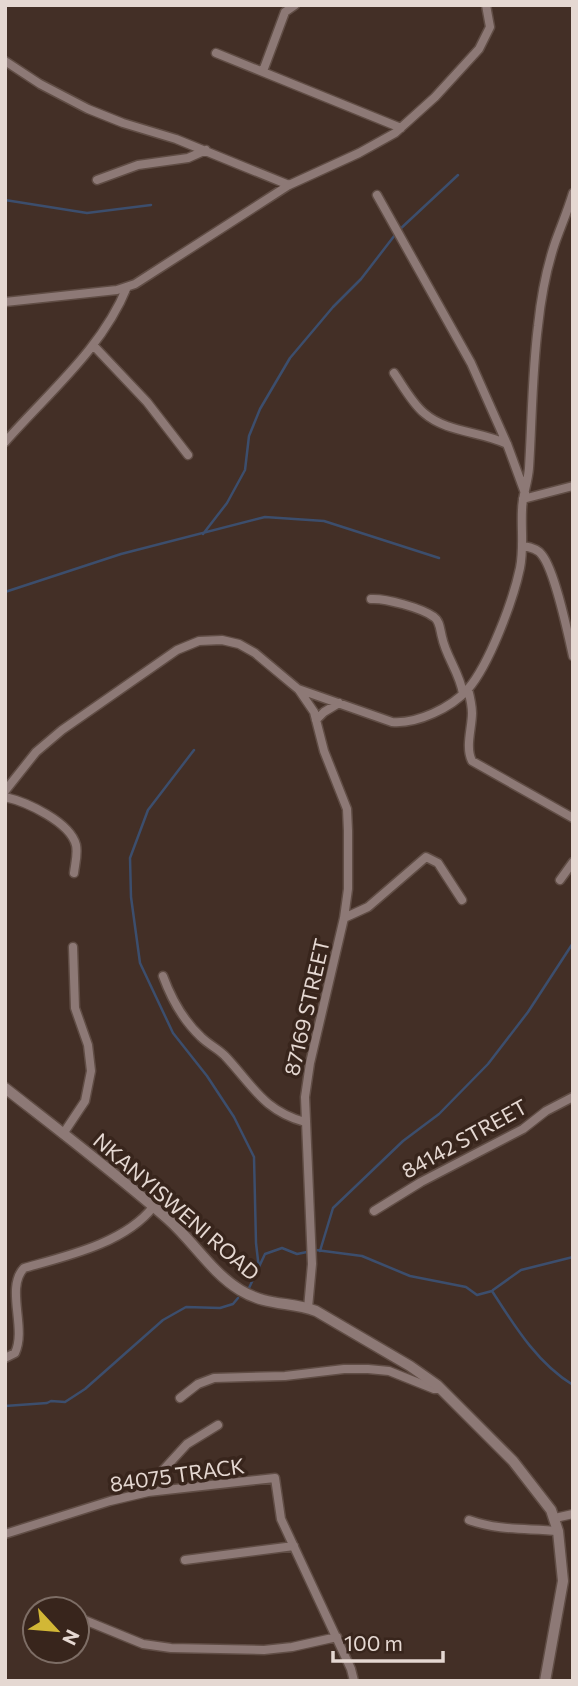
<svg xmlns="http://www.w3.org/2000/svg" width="578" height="1686" viewBox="0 0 578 1686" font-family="Commissioner,sans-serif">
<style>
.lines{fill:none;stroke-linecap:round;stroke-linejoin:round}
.stream{stroke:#3c4e6d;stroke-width:2.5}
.minor-casing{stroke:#604d45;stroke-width:11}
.tertiary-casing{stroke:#604d45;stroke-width:13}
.minor{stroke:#8d7976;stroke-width:8}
.tertiary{stroke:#8d7976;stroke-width:10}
.labels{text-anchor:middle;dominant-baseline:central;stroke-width:7;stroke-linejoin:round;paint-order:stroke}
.street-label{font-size:21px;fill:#e5d8d2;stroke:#38251c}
</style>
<rect width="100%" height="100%" fill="#432f26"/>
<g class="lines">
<path class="stream" d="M 5,200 L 87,213 L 151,205
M 203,534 L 227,503 L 245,470 L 249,436 L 260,409 L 290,358 L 333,307 L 361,279 L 398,231 L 458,175
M 5,592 L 121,554 L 265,517 L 324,521 L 439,558
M 194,750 L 148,810 L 130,858 L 131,897 L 140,963 L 173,1033 L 207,1076 L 234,1117 L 254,1157 L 256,1243 L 259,1269
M 316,1250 L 362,1256 L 410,1276 L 466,1287 L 477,1295 L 492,1291 C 514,1325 537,1363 573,1385
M 320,1251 L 333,1208 L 403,1141 L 439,1114 L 488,1064 L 528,1012 L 573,943
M 249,1288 L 265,1254 L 282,1248 L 297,1254 L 307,1252
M 493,1290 L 521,1270 L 573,1257
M 5,1406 L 47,1403 L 51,1401 L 65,1402 L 85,1389 L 163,1320 L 186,1307 L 220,1308 L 233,1304 L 238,1298"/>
<defs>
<path id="minor" d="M 216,53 L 401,128
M 5,61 L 40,84 L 88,109 L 123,123 L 176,139 L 289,185
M 263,71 L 285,12 L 295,5
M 97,180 L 138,165 L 188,158 L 206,150
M 377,195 L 471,363 L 507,444 L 525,493
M 5,302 L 117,290 L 135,284 L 289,185 L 359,153 L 395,133 L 435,97 L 479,49 L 490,27 L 486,5
M 93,345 L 147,402 L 188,455
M 394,373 C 403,386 412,403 424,413 C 447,433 481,431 507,444
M 5,442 C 48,393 102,349 127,287
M 523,499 L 573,486
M 523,546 C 530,547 538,549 542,555 C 555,571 568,634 573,656
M 371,599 C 385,598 422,608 434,617 C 440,621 440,630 442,637 C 446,657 460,673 463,694
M 468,689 C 470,697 472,705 472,713 C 472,728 465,747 472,761 L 573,818
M 299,690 L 314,712 L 324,751 L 347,809 L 348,831 L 348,889 L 344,918 L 310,1063 L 305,1097 L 312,1264 L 308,1308
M 316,720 L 324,712 L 339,703
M 5,791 L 36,752 L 62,730 L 177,650 L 199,641 L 222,640 L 239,644 L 255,653 L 298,689 L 392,722 C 417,724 451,708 468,689 C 489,665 513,601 520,568 C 524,548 521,530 522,510 C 522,496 528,483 529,468 C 532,421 532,373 538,326 C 541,297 546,270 555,243 C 561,226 568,210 573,193
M 5,797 C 27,802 70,822 76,845 C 78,854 75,864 74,873
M 560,880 L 573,862
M 344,918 L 368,907 L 426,857 L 438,863 L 462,900
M 163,976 C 171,998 184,1021 201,1037 C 209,1045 219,1049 226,1057 C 253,1086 264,1111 305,1122
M 63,1134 L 85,1101 L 91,1071 L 88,1045 L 75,1008 L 73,947
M 374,1211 L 421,1182 L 523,1129 L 546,1111 L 573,1097
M 5,1358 L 15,1353 C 27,1328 5,1288 24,1268 C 67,1256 125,1243 153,1207
M 180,1398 L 198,1384 L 214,1378 L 285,1376 L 344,1369 L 368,1369 L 389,1371 L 434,1389 L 441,1389
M 142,1493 L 187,1444 L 218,1425
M 555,1518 L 573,1514
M 469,1520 C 500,1531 526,1528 558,1531
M 5,1534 L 110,1501 L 148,1492 L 275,1478 L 281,1519 L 351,1669 L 354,1681
M 185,1560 L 294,1546
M 77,1617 L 143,1644 L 171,1648 L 264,1650 L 292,1647 L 337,1637"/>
<path id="tertiary" d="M 5,1088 C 60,1131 115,1173 168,1219 C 193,1241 211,1272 240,1290 C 268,1307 290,1301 316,1311 L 410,1366 L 437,1385 L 513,1461 L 551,1510 L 558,1531 L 563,1581 L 545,1681"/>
</defs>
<use href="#minor" class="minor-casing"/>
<use href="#tertiary" class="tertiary-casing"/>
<use href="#minor" class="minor"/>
<use href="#tertiary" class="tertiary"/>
</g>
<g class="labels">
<g class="street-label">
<text transform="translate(306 1007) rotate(-77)">87169 STREET</text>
<text transform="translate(464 1138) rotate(-29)">84142 STREET</text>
<text transform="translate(177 1206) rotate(41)">NKANYISWENI ROAD</text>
<text transform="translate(177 1474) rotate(-8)">84075 TRACK</text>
</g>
</g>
<rect width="578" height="1686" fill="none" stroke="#e5d8d2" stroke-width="14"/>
<g transform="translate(56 1630) rotate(116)"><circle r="33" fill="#38251c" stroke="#7d6d65" stroke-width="2"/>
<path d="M0-5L12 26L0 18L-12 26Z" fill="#d2b736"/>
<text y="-10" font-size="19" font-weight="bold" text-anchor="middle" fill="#e5d8d2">N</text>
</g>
<path d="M333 1651v10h110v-10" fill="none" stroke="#e5d8d2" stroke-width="3.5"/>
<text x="344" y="1651" font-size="21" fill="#e5d8d2" stroke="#38251c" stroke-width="5" paint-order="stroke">100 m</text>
</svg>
